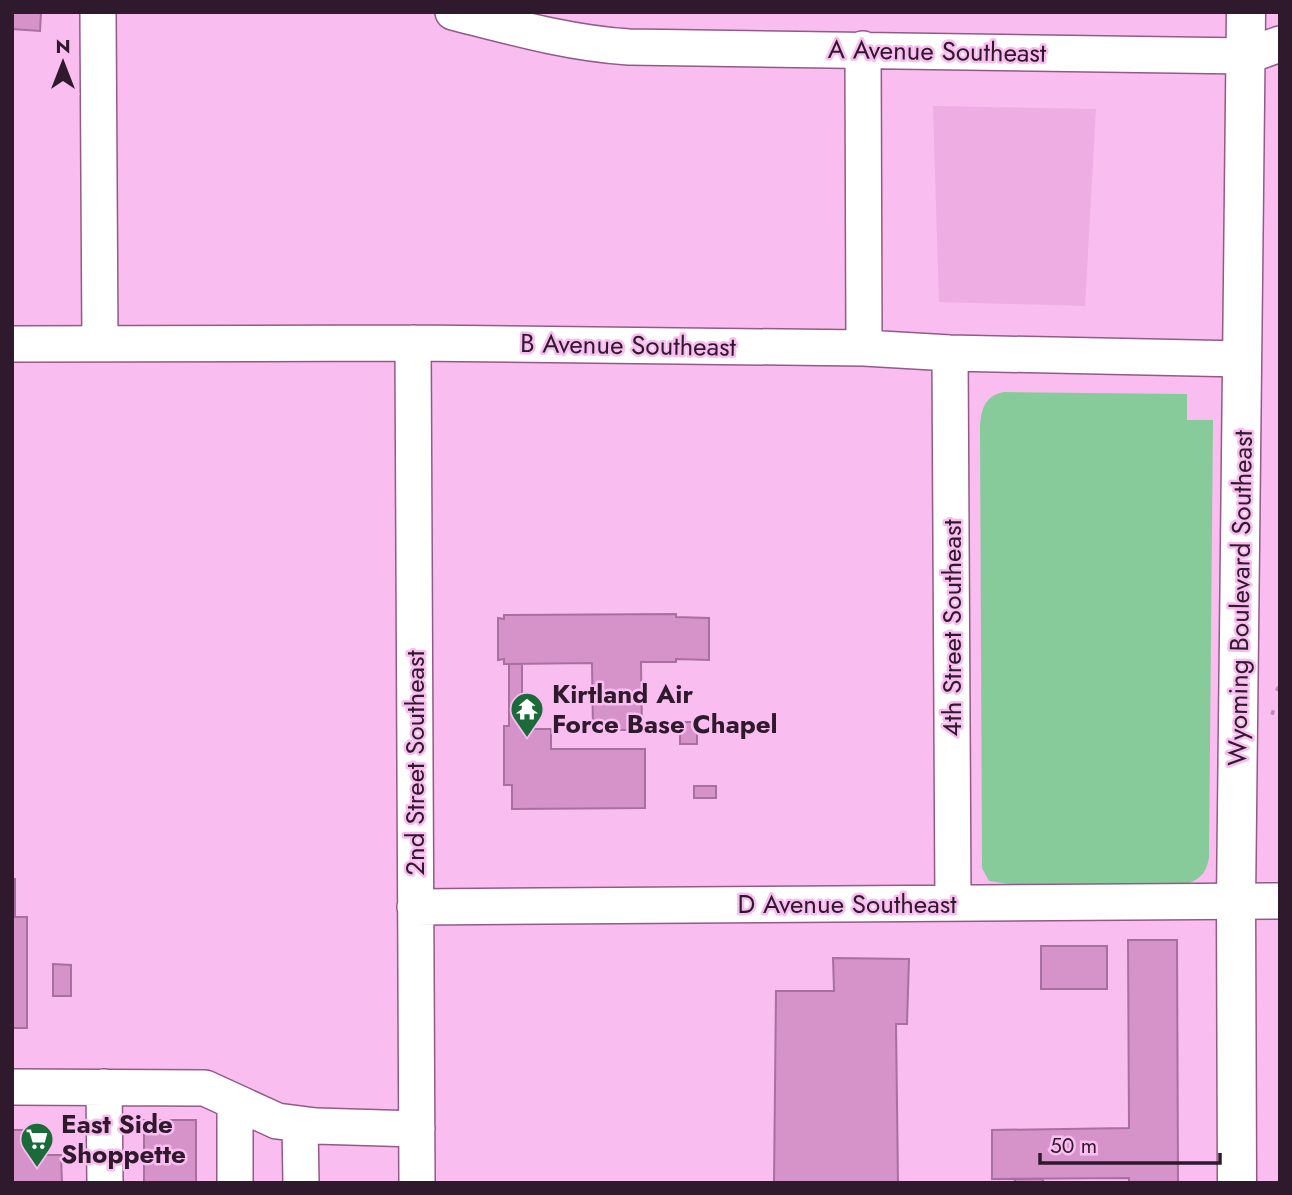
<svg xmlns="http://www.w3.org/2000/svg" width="1292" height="1195" viewBox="0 0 1292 1195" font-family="Jost,sans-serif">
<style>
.built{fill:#eeade3}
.green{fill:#87cb9a}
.building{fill:#d593ca;stroke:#a8709f;stroke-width:2}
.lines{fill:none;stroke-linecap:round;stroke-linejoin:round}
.minor-casing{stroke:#905b88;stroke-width:38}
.major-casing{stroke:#905b88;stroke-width:41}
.path{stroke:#bc8bb4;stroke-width:4.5;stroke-dasharray:3.5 5;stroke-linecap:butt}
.minor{stroke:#fff;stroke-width:35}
.major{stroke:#fff;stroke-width:38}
.labels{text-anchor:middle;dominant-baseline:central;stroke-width:5;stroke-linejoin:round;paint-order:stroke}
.street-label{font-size:26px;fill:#2f192c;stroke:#fabdf0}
.poi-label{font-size:26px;font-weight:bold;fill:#2f192c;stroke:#fabdf0;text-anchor:start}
</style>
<rect width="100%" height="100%" fill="#fabdf0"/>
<path class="built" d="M 933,106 L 1096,109 L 1085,306 L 939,302 Z"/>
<path class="green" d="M 1004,392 L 1187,394 L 1187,420 L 1213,420 L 1209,857 C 1207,871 1202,878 1189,883 L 1009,884 L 989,881 L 982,868 L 980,428 C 981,410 984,396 1004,392 Z"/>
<path class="building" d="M 12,12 L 41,12 L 40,31 L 12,29 Z
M 676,614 L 676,617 L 709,618 L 709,660 L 676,659 L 676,662 L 641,662 L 642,730 L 593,730 L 592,663 L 504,664 L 504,659 L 498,660 L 498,618 L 504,619 L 504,615 Z
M 509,664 L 522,664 L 522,729 L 551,729 L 551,749 L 645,749 L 645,808 L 512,809 L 512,785 L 504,785 L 504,726 L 509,726 Z
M 680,722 L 697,722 L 697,744 L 680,744 Z
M 694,786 L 716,786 L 716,798 L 694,798 Z
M 12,879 L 15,879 L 15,917 L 27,917 L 27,1028 L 12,1028 Z
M 1128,940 L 1177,940 L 1178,1183 L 1129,1183 L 1129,1178 L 992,1179 L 992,1130 L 1129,1128 Z
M 1041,946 L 1107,946 L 1107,989 L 1041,989 Z
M 833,958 L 909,959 L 907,1024 L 896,1024 L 898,1183 L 774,1183 L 776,991 L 834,991 Z
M 53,964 L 71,965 L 71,996 L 53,996 Z
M 144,1120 L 196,1120 L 196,1183 L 144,1183 Z
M 12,1130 L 36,1130 L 36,1155 L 61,1155 L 62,1183 L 12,1183 Z
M 1015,1179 L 1043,1179 L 1043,1183 L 1015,1183 Z"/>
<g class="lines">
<defs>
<path id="minor" d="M 98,12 L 100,343
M 453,12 C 512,27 568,43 629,47 L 1246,56 L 1280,44
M 863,49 L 864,348
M 413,343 L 417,1183
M 12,344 L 413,343 L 864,348 L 950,353 L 1243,359
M 950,353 L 953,903
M 415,907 L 1280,901
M 12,1087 L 205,1088 L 277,1121 L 316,1126 L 417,1129
M 104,1087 L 105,1183
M 235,1102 L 235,1183
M 300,1124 L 301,1183"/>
<path id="major" d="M 1237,1183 L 1236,902 L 1246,12"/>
</defs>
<use href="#minor" class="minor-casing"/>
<use href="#major" class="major-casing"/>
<path class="path" d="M 1276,688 L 1280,690
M 1271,712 L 1280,715"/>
<use href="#minor" class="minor"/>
<use href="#major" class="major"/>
</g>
<defs>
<symbol id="temple-pin" viewBox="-11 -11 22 30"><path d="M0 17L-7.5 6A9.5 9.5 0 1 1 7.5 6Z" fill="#1a6a3a" stroke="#fabdf0"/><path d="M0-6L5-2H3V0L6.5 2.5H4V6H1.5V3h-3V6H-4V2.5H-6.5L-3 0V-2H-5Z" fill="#fff"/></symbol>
<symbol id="supermarket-pin" viewBox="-11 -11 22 30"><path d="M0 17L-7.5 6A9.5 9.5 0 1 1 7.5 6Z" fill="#1a6a3a" stroke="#fabdf0"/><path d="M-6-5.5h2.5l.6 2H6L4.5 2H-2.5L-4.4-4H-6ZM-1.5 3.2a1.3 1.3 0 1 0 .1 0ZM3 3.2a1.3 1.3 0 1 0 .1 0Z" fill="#fff"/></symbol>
</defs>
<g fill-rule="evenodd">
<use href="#temple-pin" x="508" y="690" width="38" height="52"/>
<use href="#supermarket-pin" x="18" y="1120" width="38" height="52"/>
</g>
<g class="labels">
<g class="street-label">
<text transform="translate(937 51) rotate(1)">A Avenue Southeast</text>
<text transform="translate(628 345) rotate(1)">B Avenue Southeast</text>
<text transform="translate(1240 598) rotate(-89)">Wyoming Boulevard Southeast</text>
<text transform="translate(952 628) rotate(-90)">4th Street Southeast</text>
<text transform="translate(415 763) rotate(-90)">2nd Street Southeast</text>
<text x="847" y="904">D Avenue Southeast</text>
</g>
<g class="poi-label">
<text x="552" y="694">Kirtland Air<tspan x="552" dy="30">Force Base Chapel</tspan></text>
<text x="61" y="1124">East Side<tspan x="61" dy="30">Shoppette</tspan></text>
</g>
</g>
<rect width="1292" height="1195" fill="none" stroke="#2f192c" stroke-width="28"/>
<g transform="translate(63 63)" stroke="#fabdf0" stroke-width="5" paint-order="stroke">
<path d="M0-5L12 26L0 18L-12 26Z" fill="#2f192c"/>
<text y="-10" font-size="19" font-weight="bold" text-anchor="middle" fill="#2f192c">N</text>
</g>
<path d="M1040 1153v10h180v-10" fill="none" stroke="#2f192c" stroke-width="3.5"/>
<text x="1050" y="1153" font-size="21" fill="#2f192c" stroke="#fabdf0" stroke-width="5" paint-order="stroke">50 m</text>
</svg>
